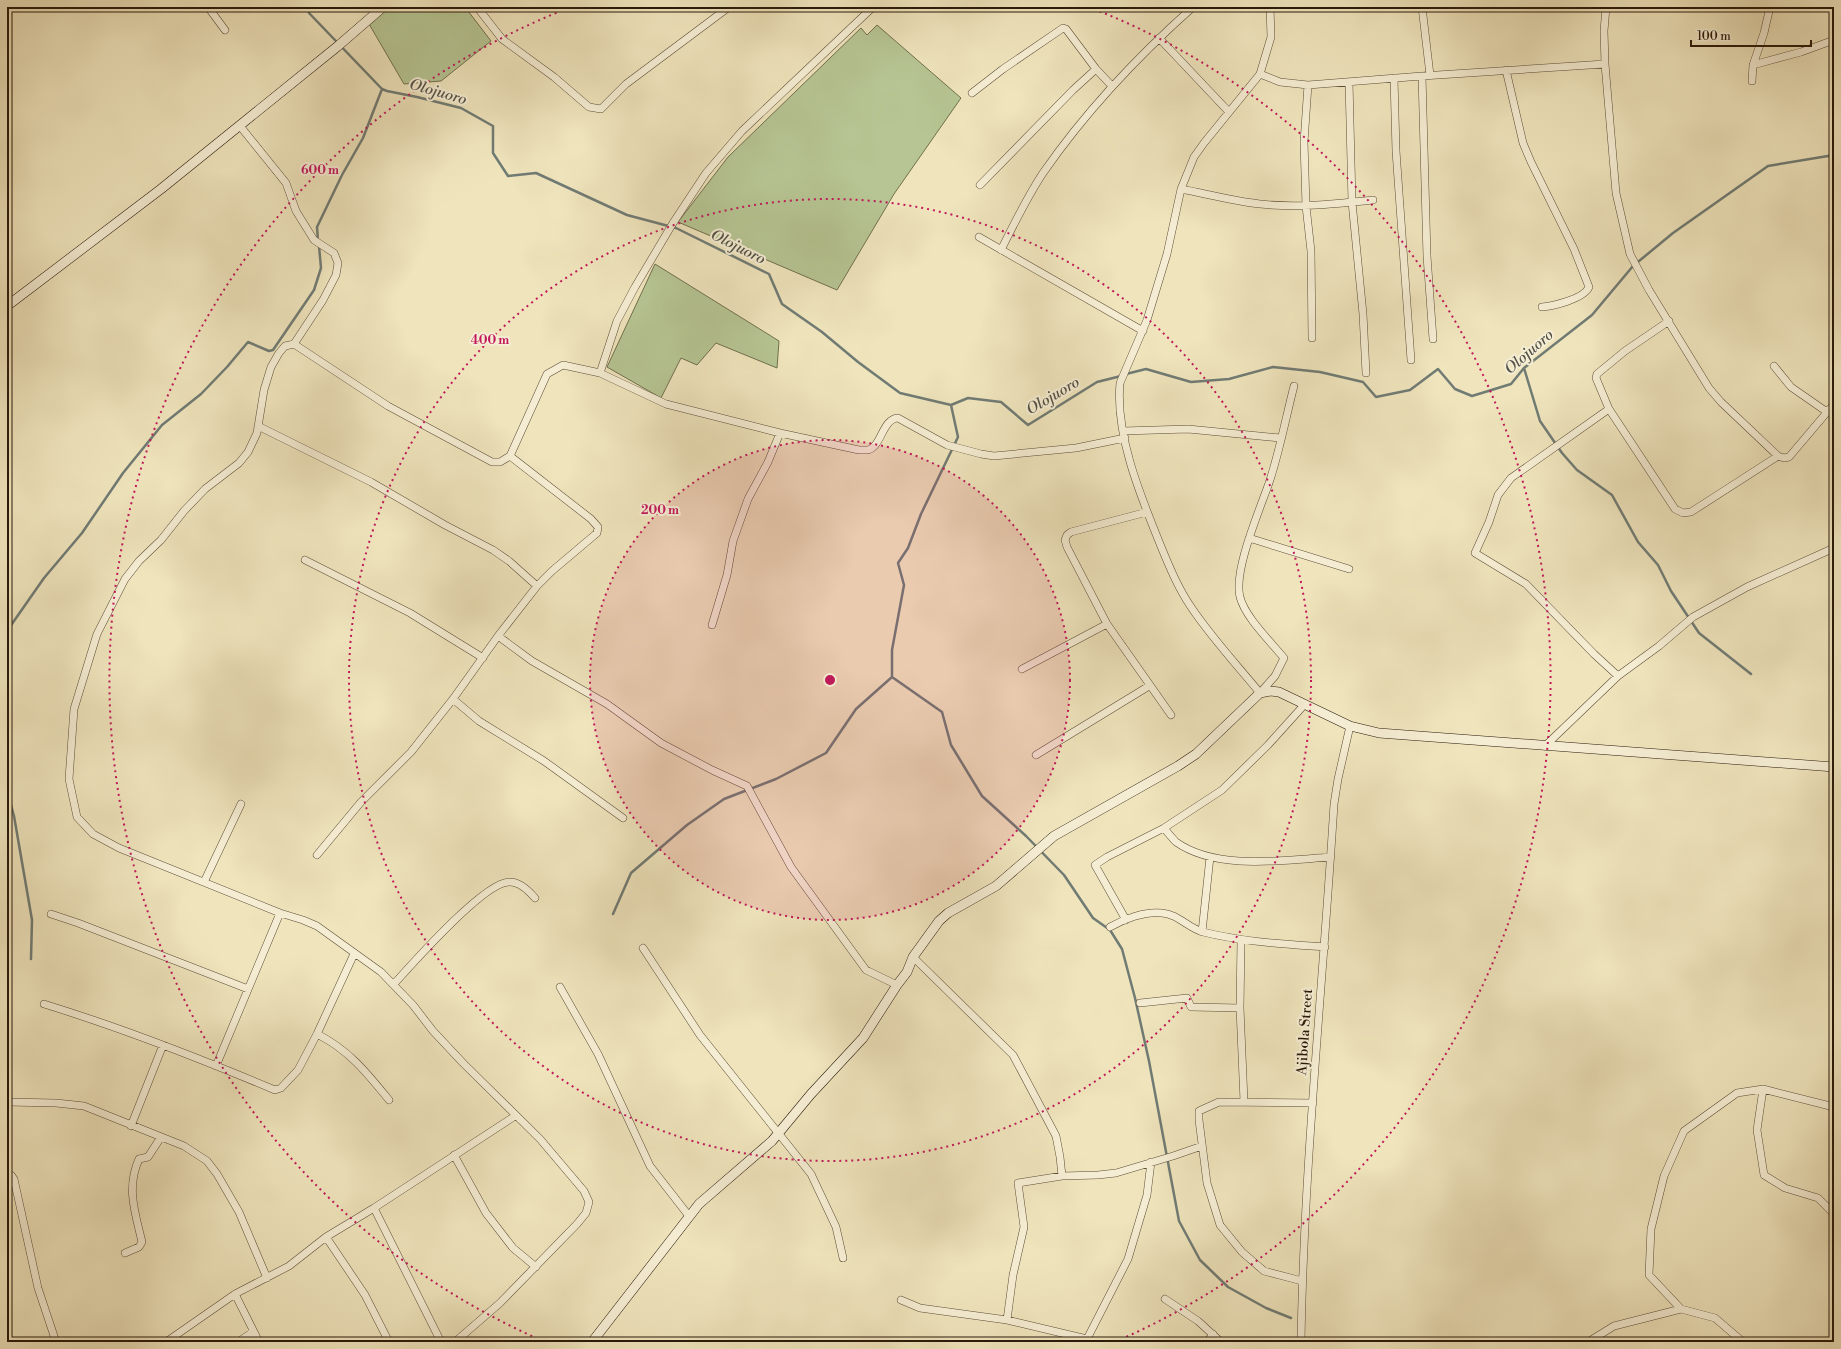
<svg xmlns="http://www.w3.org/2000/svg" width="1841" height="1349" viewBox="0 0 1841 1349" font-family="'Libre Bodoni',serif">
<style>
.green{fill:#b6c593;stroke:#706f4e}
.lines{fill:none;stroke-linecap:round;stroke-linejoin:round}
.stream{stroke:#707b74;stroke-width:2.5}
.street-casing{stroke:#5b4c36;stroke-width:8}
.secondary-casing{stroke:#2a190a;stroke-width:10}
.street{stroke:#f5edd3;stroke-width:7}
.secondary{stroke:#f5edd3;stroke-width:9}
.ring{fill:none;stroke:#c2185b;stroke-width:2;stroke-dasharray:2 4}
.labels{text-anchor:middle;dominant-baseline:central;stroke-width:4;stroke-linejoin:round;paint-order:stroke}
.street-label{font-size:14px;fill:#2a190a;stroke:#f5edd3}
.water-label{font-size:15px;font-style:italic;fill:#535248;stroke:#f5edd3}
.centre{fill:#c2185b;stroke:#f5edd3;stroke-width:2}
.ring-label{font-size:12px;text-anchor:middle;font-weight:bold;fill:#c2185b;stroke:#f5edd3;stroke-width:4;stroke-linejoin:round;paint-order:stroke}
</style>
<rect width="100%" height="100%" fill="#efe4bc"/>
<filter id="stains"><feTurbulence type="fractalNoise" baseFrequency=".005" numOctaves="4"/><feColorMatrix values="0 0 0 0 .2 0 0 0 0 .09 0 0 0 0 .02 0 0 0 .5 -.17"/></filter>
<radialGradient id="worn" r=".72"><stop offset=".6" stop-color="#630" stop-opacity="0"/><stop offset="1" stop-color="#630" stop-opacity=".3"/></radialGradient>
<path class="green" d="M 388,7 L 465,7 L 491,41 L 441,81 L 404,84 L 369,24 Z
M 877,25 L 961,98 L 894,194 L 837,290 L 678,222 L 728,157 L 861,28 L 867,35 Z
M 655,264 L 779,341 L 777,368 L 716,343 L 697,365 L 681,358 L 661,398 L 607,367 Z"/>
<g class="lines">
<path class="stream" d="M 308,7 L 309,13 L 382,89 L 387,91 L 417,97 L 461,108 L 493,126 L 493,153 L 508,176 L 536,173 L 627,215 L 676,228 L 769,274 L 782,304 L 822,332 L 858,362 L 900,393 L 951,405 L 968,398 L 1001,402 L 1028,425 L 1097,382 L 1121,376
M 318,241 L 317,227 L 342,175 L 363,138 L 382,89
M 1524,368 L 1540,421 L 1562,453 L 1577,470 L 1612,495 L 1638,542 L 1658,565 L 1671,591 L 1699,633 L 1751,674
M 1126,374 L 1146,369 L 1191,382 L 1229,379 L 1273,367 L 1320,372 L 1363,382 L 1376,397 L 1410,390 L 1438,369 L 1455,389 L 1472,396 L 1511,384 L 1524,368 L 1592,315 L 1633,266 L 1673,233 L 1768,166 L 1834,155
M 951,405 L 958,437 L 921,514 L 908,548 L 898,563 L 904,585 L 892,650 L 892,677 L 942,712 L 951,745 L 982,796 L 1026,836 L 1064,875 L 1093,918 L 1110,930 L 1122,949 L 1135,998 L 1149,1061 L 1179,1221 L 1200,1260 L 1228,1287 L 1266,1308 L 1291,1318
M 7,631 L 44,578 L 82,533 L 123,473 L 162,425 L 201,394 L 227,367 L 248,342 L 269,351 L 273,350 L 314,290 L 321,268 L 319,246
M 7,791 L 14,816 L 32,920 L 31,959
M 613,914 L 631,873 L 687,825 L 724,799 L 776,779 L 826,753 L 856,709 L 892,677"/>
<defs>
<path id="street" d="M 208,7 L 225,30
M 477,7 L 502,39 L 554,77 L 589,107 L 601,109 L 626,84 L 729,7
M 1270,7 L 1271,37 L 1260,74 L 1204,143 L 1194,157 L 1181,189 L 1167,254 L 1147,320 L 1120,383 C 1115,435 1141,497 1160,544 C 1169,566 1178,588 1191,607 C 1211,637 1237,665 1260,693 L 1275,676 L 1284,658 C 1270,641 1245,617 1240,597 C 1233,570 1261,507 1270,480 C 1280,449 1286,417 1294,386
M 1422,7 L 1430,75
M 1606,7 L 1604,31 L 1605,64 L 1616,193 L 1630,254 L 1649,290 L 1709,388 L 1721,402 L 1778,456 L 1784,458 L 1789,457 L 1834,404
M 1159,38 L 1229,112
M 1753,65 L 1801,52 L 1834,40
M 1506,70 L 1523,143 L 1531,162 L 1574,249 L 1589,287 C 1584,299 1553,306 1542,307
M 1260,74 L 1280,82 L 1308,85 L 1422,76 L 1605,64
M 1422,76 L 1427,256 L 1433,339
M 1394,78 L 1396,151 L 1411,360
M 1752,81 L 1753,65 L 1764,33 L 1770,7
M 1349,82 L 1352,202 L 1363,314 L 1366,373
M 1308,85 L 1304,142 L 1306,206 L 1311,251 L 1312,338
M 972,93 L 1003,69 L 1063,28 L 1066,29 L 1096,69
M 240,126 L 286,183 L 296,211 L 314,240 L 334,253 L 338,263 L 336,275 L 323,300 L 294,344 L 285,346 L 279,353 L 271,367 L 264,390 L 257,433 L 248,452 L 239,463 L 205,489 L 184,511 L 161,540 L 139,561 L 125,579 L 97,634 L 74,709 L 69,779 L 77,817 L 93,834 L 119,848 L 280,913 L 303,920 L 317,926 L 381,972 L 413,1005 L 433,1031 L 463,1063 L 540,1139 L 584,1191 L 589,1202 L 586,1213 L 577,1224 L 500,1303 L 455,1342
M 980,185 L 1073,90 L 1096,69 L 1111,85
M 1181,189 C 1207,194 1233,201 1260,204 C 1297,208 1336,204 1373,200
M 979,237 L 1143,331
M 1001,250 C 1014,224 1027,197 1043,173 C 1086,111 1137,57 1193,7
M 1669,321 L 1625,351 L 1597,374 L 1596,378 L 1609,409 L 1675,509 L 1683,513 L 1691,512 L 1778,456
M 294,344 L 388,406 L 492,462 L 500,462 L 510,456 L 547,374 L 563,365 L 600,373 L 666,404 L 780,433 L 859,450 C 861,450 866,450 868,450 C 882,446 882,419 898,418 L 947,445 L 981,454 L 994,456 L 1076,448 L 1125,438
M 1774,366 L 1791,387 L 1827,412
M 600,373 L 617,321 L 635,287 L 673,223 L 706,173 L 742,131 L 873,7
M 1609,409 L 1511,478 L 1498,495 L 1489,522 L 1475,553 L 1526,584 L 1594,654 L 1618,676
M 258,426 L 371,482 L 445,525 L 493,550 L 509,561 L 537,586
M 1123,431 L 1188,429 L 1280,438
M 1147,512 L 1071,532 L 1067,535 L 1065,540 L 1067,547 L 1107,624 L 1171,715
M 1249,538 L 1349,569
M 305,560 L 410,613 L 483,658
M 712,625 L 727,575 L 733,541 L 748,499 L 768,462 L 780,433
M 498,636 L 532,661 L 607,704 L 661,743 L 712,770 L 747,786 L 791,867 L 866,970 L 897,985
M 1022,669 L 1107,624
M 453,699 L 479,721 L 544,761 L 623,818
M 1545,746 L 1618,676 L 1659,646 L 1693,617 L 1747,587 L 1834,548
M 1036,755 L 1149,686
M 1164,828 C 1168,833 1172,838 1176,842 C 1217,871 1284,860 1331,857
M 317,855 L 361,802 L 411,752 L 453,699 L 498,636 L 537,586 L 552,571 L 597,533 L 598,527 L 591,519 L 510,456
M 204,882 L 241,804
M 51,914 L 78,923 L 248,989
M 1126,920 L 1095,865 L 1107,857 L 1164,828 L 1222,790 L 1268,745 L 1305,704
M 1110,927 C 1124,919 1145,911 1162,913 C 1178,914 1188,928 1203,932 C 1243,942 1284,944 1325,947
M 1202,932 L 1210,857
M 1241,941 L 1240,1008 L 1244,1101
M 643,948 L 700,1035 L 811,1174 L 836,1227 L 843,1258
M 913,957 L 1013,1055 L 1056,1136 L 1060,1157 L 1062,1176
M 394,984 C 412,964 486,880 510,882 C 519,882 529,891 535,898
M 560,987 L 598,1054 L 650,1166 L 689,1216
M 1140,1003 L 1187,998 L 1191,1007 L 1240,1008
M 44,1004 C 122,1028 199,1058 275,1090 L 281,1088 L 298,1070 L 317,1034 L 354,954
M 317,1034 C 349,1050 367,1073 389,1100
M 216,1066 L 280,913
M 7,1102 L 56,1103 L 84,1106 L 184,1146 L 207,1161 L 217,1174 L 239,1212 L 267,1278
M 1834,1107 L 1763,1089 L 1757,1130 L 1764,1175 L 1785,1188 L 1818,1198 L 1834,1214
M 131,1126 L 163,1045
M 454,1155 L 486,1213 L 513,1248 L 536,1267
M 7,1176 L 11,1175 L 14,1179 L 38,1288 L 56,1342
M 374,1208 L 441,1342
M 326,1237 L 365,1295 L 389,1342
M 125,1253 L 139,1247 L 142,1242 C 135,1212 126,1188 139,1159 L 148,1157 L 161,1137
M 1302,1281 L 1264,1271 L 1242,1252 L 1220,1225 L 1207,1183 L 1199,1120 L 1199,1111 L 1219,1102 L 1313,1103
M 235,1294 L 259,1342
M 1165,1299 L 1198,1321 L 1221,1342
M 901,1300 L 920,1308 L 1007,1320 L 1087,1339 L 1128,1259 L 1147,1195 L 1151,1162
M 1681,1309 L 1649,1275 L 1651,1229 L 1664,1176 L 1684,1131 L 1737,1093 L 1763,1089
M 1007,1320 L 1013,1275 L 1024,1227 L 1018,1183 L 1062,1176 L 1098,1175 L 1116,1173 L 1173,1156 L 1202,1146
M 166,1342 L 235,1294 L 289,1266 L 326,1237 L 374,1208 L 515,1116
M 238,1342 L 253,1332
M 1207,1342 L 1213,1334
M 1301,1342 C 1304,1163 1323,984 1334,804 L 1338,779 L 1350,726
M 1588,1342 L 1614,1326 L 1681,1309 L 1715,1318 L 1743,1342"/>
<path id="secondary" d="M 7,306 L 161,189 L 338,46 L 383,7
M 592,1342 L 699,1204 L 772,1141 L 811,1094 L 863,1038 L 897,985 L 907,972 L 913,957 L 939,921 L 948,913 L 996,886 L 1054,836 L 1178,766 L 1196,754 L 1260,693 L 1270,691 L 1279,692 L 1350,726 L 1379,733 L 1834,767"/>
</defs>
<use href="#street" class="street-casing"/>
<use href="#secondary" class="secondary-casing"/>
<use href="#street" class="street"/>
<use href="#secondary" class="secondary"/>
</g>
<circle cx="830" cy="680" r="240" fill="#c2185b" fill-opacity=".12"/>
<g class="ring">
<circle cx="830" cy="680" r="240"/>
<circle cx="830" cy="680" r="481"/>
<path d="M543 1341A721 721 0 0 1 566 9M1094 9A721 721 0 0 1 1117 1341"/>
</g>
<g class="labels">
<g class="street-label">
<text transform="translate(1305 1032) rotate(-86)">Ajibola Street</text>
</g>
<g class="water-label">
<text transform="translate(438 92) rotate(16)">Olojuoro</text>
<text transform="translate(738 247) rotate(27)">Olojuoro</text>
<text transform="translate(1529 352) rotate(-41)">Olojuoro</text>
<text transform="translate(1053 396) rotate(-31)">Olojuoro</text>
</g>
</g>
<circle cx="830" cy="680" r="6" class="centre"/>
<g class="ring-label">
<text x="320" y="174">600 m</text>
<text x="490" y="344">400 m</text>
<text x="660" y="514">200 m</text>
</g>
<rect width="1841" height="1349" fill="none" stroke="#efe4bc" stroke-width="24"/>
<rect x="8" y="8" width="1825" height="1333" fill="none" stroke="#2a190a" stroke-width="2"/>
<rect x="12" y="12" width="1817" height="1325" fill="none" stroke="#2a190a"/>
<path d="M1691 40v6h120v-6" fill="none" stroke="#2a190a" stroke-width="2"/>
<text x="1697" y="40" font-size="12" fill="#2a190a" stroke="#f5edd3" stroke-width="3" paint-order="stroke">100 m</text>
<rect width="100%" height="100%" filter="url(#stains)"/>
<rect width="100%" height="100%" fill="url(#worn)"/>
</svg>
